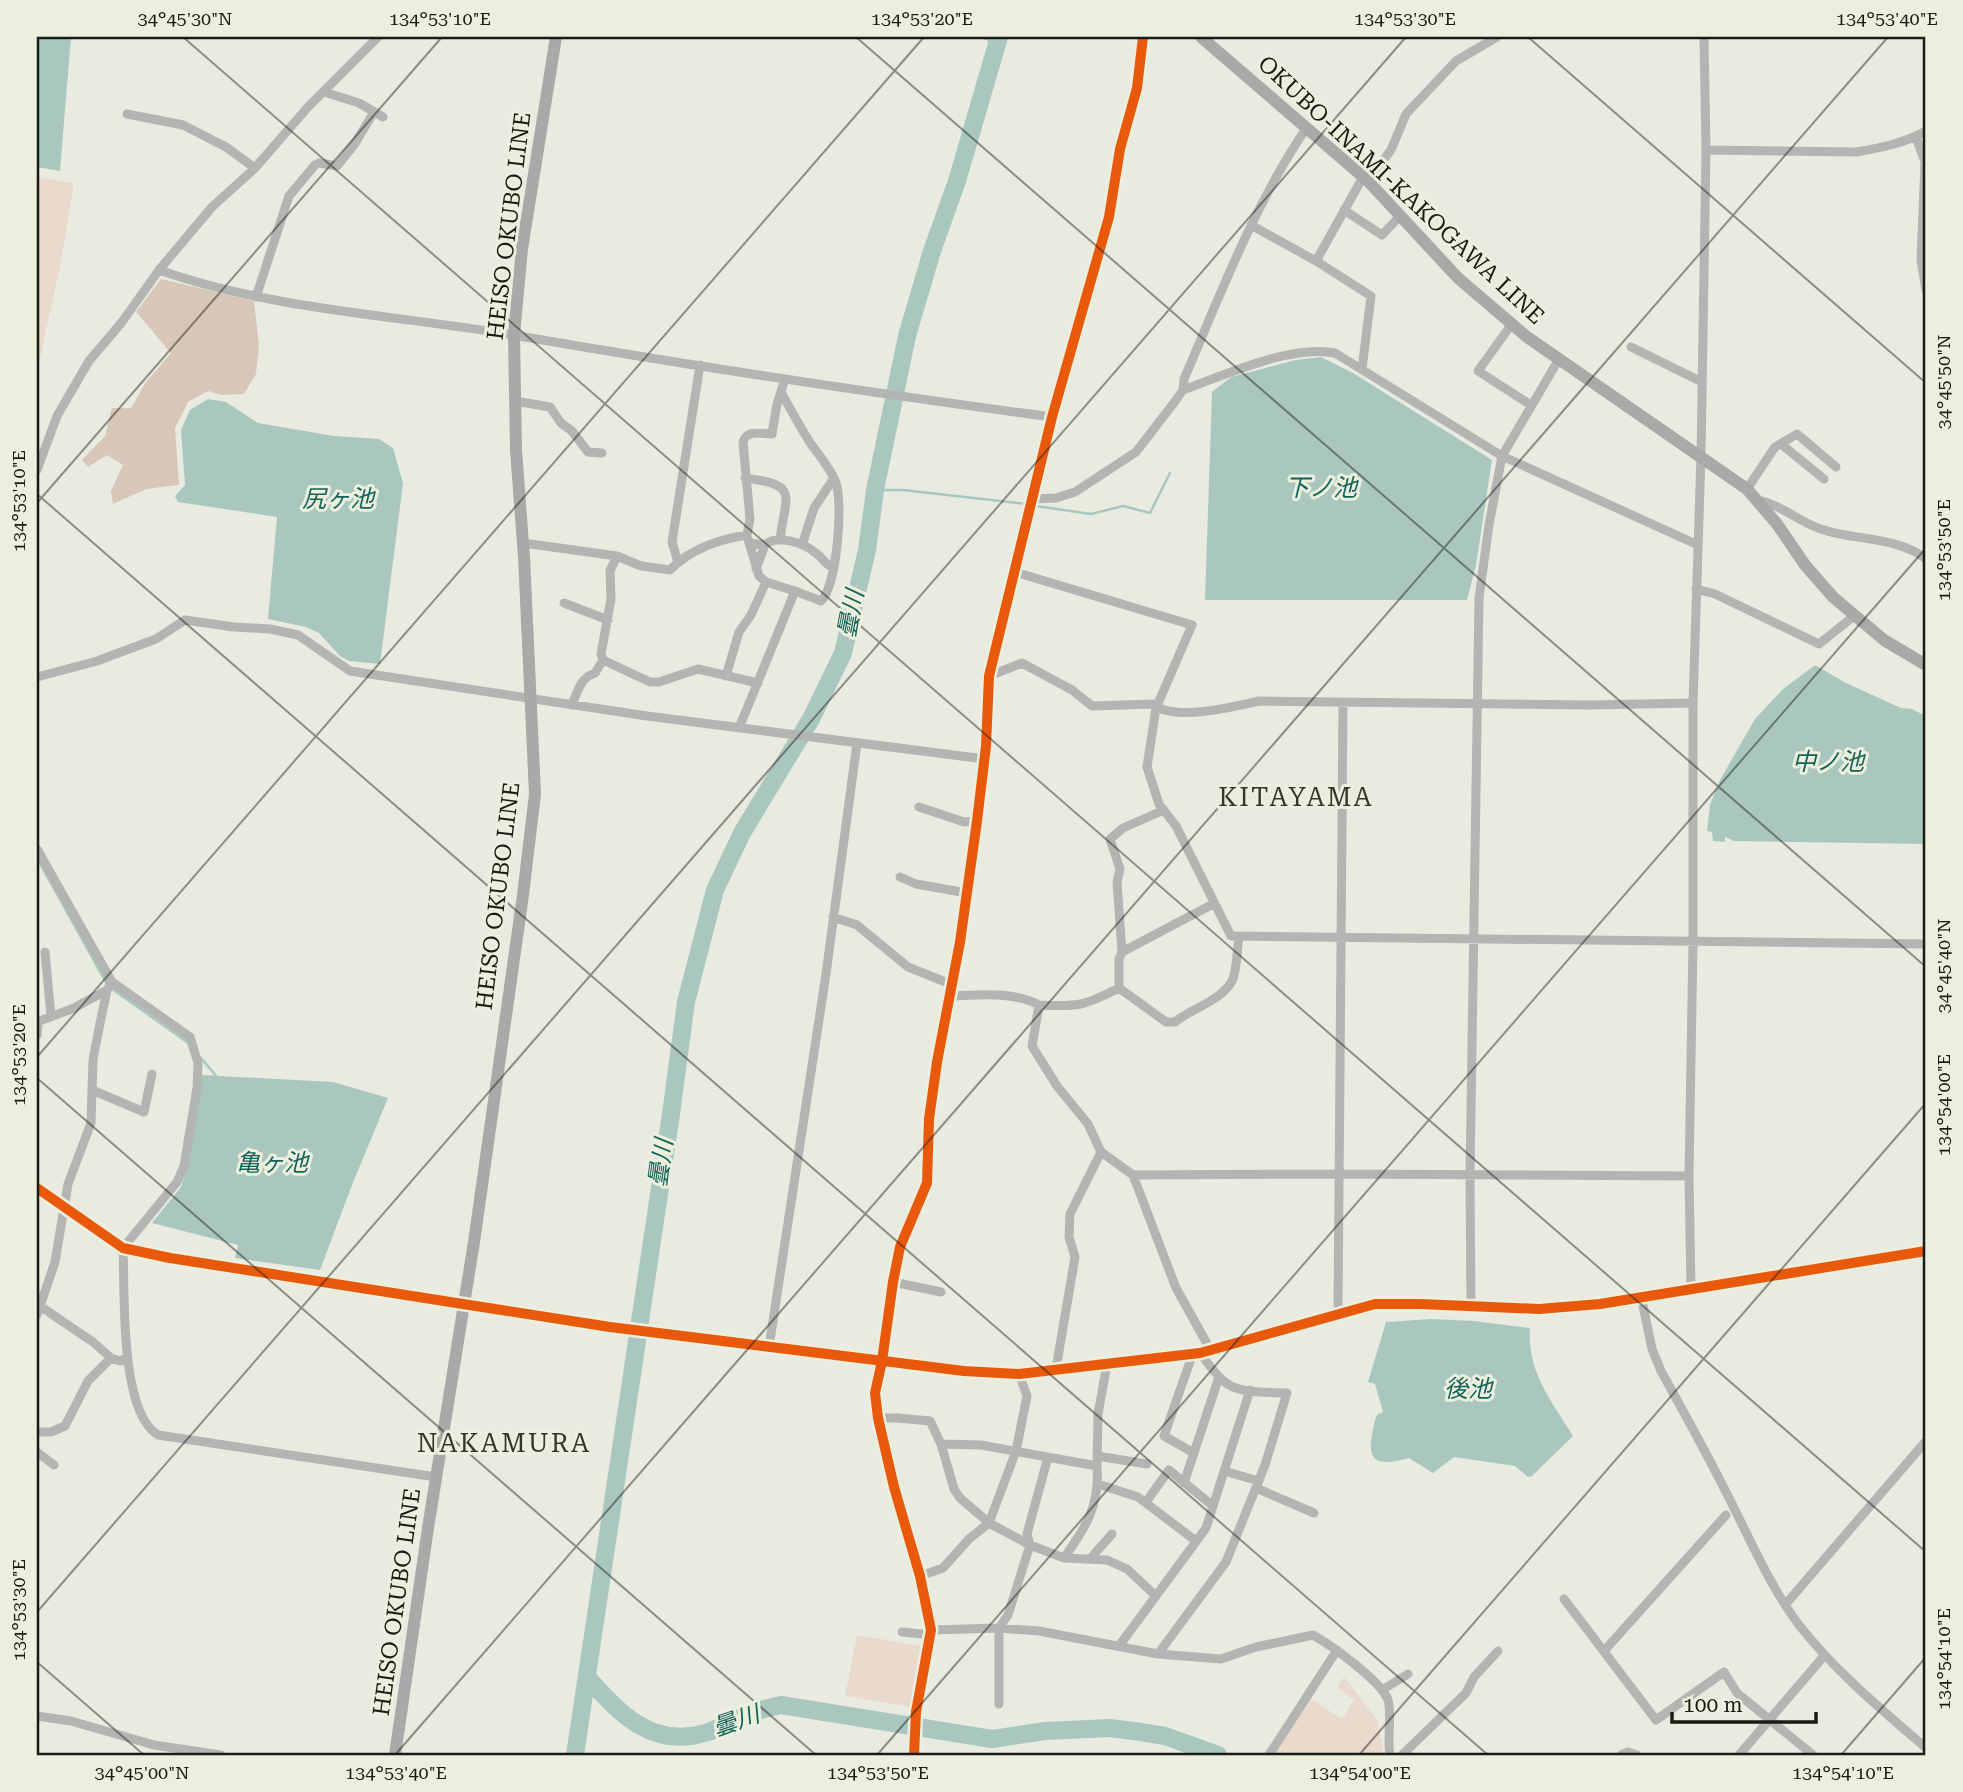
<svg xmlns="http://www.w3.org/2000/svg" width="1963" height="1792" viewBox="0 0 1963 1792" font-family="'Roboto Serif','Noto Sans JP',serif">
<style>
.green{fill:#ead9cd}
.forest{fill:#d8c6b9}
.water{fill:#aac7bf}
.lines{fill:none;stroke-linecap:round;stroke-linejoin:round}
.stream{stroke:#aac7bf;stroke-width:2.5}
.river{stroke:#aac7bf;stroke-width:18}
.street{stroke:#b2b5b1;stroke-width:9}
.secondary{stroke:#a7aaa6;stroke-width:12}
.cycleway-casing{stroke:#ecefdd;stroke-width:15}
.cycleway{stroke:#e8590c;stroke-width:10}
.ticks{fill:none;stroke:#1a1b14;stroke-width:2;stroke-opacity:0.45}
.labels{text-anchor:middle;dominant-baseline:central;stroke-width:6;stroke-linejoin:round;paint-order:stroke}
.street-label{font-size:23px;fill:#1a1b14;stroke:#ecefdd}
.water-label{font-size:24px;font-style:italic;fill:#126359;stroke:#ecefdd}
.quarter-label{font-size:26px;letter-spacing:2px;fill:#363729;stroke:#ecefdd}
.neatline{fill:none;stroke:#1a1b14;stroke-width:2.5}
.ticks-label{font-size:18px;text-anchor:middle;fill:#1a1b14}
</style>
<rect width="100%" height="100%" fill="#e9ebe1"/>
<path class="green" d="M 37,177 L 74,183 L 61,262 L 37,372 Z
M 857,1635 L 928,1647 L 913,1707 L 845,1696 Z
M 1344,1677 L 1378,1721 L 1384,1755 L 1273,1755 L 1311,1699 L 1342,1719 L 1354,1700 L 1337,1687 Z"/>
<path class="forest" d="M 161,279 L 254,301 L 259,345 L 256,374 L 244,394 L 222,395 L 208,391 L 188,402 L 175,428 L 179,485 L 146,489 L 113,504 L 111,491 L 123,465 L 107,455 L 88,467 L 82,460 L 105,436 L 112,408 L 131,408 L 146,382 L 171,353 L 136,312 Z"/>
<path class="water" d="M 37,37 L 71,37 L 60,171 L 37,167 Z
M 1321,357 L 1353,373 L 1492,460 L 1476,565 L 1467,600 L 1205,600 L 1212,392 L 1231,377 L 1296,360 Z
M 208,399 L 226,402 L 258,423 L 334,436 L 379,439 L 393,448 L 403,483 L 380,664 L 349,661 L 340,656 L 319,633 L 306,627 L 268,619 L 277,517 L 178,502 L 175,496 L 185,485 L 181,430 L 190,410 Z
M 1815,665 L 1846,683 L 1901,708 L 1912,709 L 1926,716 L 1926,844 L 1734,841 L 1725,837 L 1725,842 L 1713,841 L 1712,832 L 1707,831 L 1710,805 L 1720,780 L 1755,719 L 1783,689 Z
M 202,1075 L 333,1082 L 388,1098 L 352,1185 L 320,1270 L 235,1258 L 238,1245 L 152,1223 L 181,1187 L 188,1164 Z
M 1431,1319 L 1474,1321 L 1530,1328 C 1527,1372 1551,1400 1573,1436 L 1532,1476 L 1528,1477 L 1515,1466 L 1454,1457 L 1433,1473 L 1409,1458 C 1365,1471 1367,1452 1376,1417 L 1378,1414 L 1383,1412 L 1375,1384 L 1368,1382 L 1386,1322 Z"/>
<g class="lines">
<path class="stream" d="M 982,37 L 999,44
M 875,490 L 903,490 L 1026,504
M 1036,506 L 1091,514 L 1123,506 L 1150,513 L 1170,473
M 37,858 L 108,986 L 187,1042
M 201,1058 L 217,1077"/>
<path class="river" d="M 587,1677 C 619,1713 652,1749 705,1733 C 722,1728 738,1718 755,1712 C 763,1709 772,1707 781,1705 L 992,1739 L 1045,1731 L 1110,1728 L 1141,1732 L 1165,1736 L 1218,1755
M 575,1755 L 670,1121 L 686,1002 L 715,890 L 742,833 L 811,719 L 843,653 L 867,550 L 875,490 L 907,336 L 932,251 L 957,181 L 999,37"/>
<path class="street" d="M 324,92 L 359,103 L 383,117
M 127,114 L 183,125 L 226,147 L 255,168
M 1916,137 L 1925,162 L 1921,260 L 1926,290
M 1706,150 L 1856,152 C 1880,148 1905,143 1926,131
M 1368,181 L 1391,150 L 1406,114 L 1456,61 L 1497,37
M 1344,210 L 1382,235 L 1400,216
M 1251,225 L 1316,261 L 1371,296 L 1362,369
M 1316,261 L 1363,177
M 159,270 C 273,310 395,315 513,335 C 692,366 872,393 1052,417
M 256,297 L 289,196 L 315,165 L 319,163 L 337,166 L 354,145 L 374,112
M 1511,325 L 1478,371 L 1531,405
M 1631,347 L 1702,382
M 1183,390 C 1225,375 1291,344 1335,353 L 1502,456 L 1698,545
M 515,401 L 550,407 L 561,423 L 572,431 L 588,452 L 602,453
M 1781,444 L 1824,479
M 37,470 L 57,416 L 89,361 L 122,322 L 159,270 L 212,207 L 255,168 L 308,107 L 378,37
M 745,478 C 801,485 785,495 780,540
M 1747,489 L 1775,447 L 1797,434 L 1836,467
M 1034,499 L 1056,498 L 1075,492 L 1136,452 L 1173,404 L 1183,390 L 1184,379 C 1221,293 1254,205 1307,127
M 1757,500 C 1778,504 1792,516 1811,525 C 1847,542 1895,534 1926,559
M 748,539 L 759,576 L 766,582 L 795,591
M 523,543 L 617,556 L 641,566 L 670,570 C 689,550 719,539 747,535 L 750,519 L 743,442 C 747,429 761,434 772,434 L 777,404 L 785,379
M 750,543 L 765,545 C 777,533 806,544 817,554 C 824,559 825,565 834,568
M 802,545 L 814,508 L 834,478
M 678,562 L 672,542 L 700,365
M 756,569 L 765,545
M 1015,572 L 1192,625 L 1156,708 L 1147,767 L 1159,804 L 1176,826 L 1231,936 L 1926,944
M 1696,589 L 1715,594 L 1819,644 L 1854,616
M 564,603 L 608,620
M 603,660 L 650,682 L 659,682 L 698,669 L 758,683
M 726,676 L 739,632 L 751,615 L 766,582
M 989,676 L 1022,663 L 1072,690 L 1092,706 L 1153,704 C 1174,722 1233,707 1259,701 L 1590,705 L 1693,703
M 37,677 L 97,661 L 156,639 L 185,620 L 234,627 L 270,629 L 298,635 L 350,671 L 647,716 L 985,759
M 572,705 C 578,691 580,678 595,673 L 603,660 L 601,654 L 611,599 L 610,571 L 617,556
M 739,728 L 795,591 L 821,601 C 837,586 844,500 835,480 C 829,467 819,455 811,444 C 800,427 791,410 781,392
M 919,807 L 964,822 L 977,821
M 1164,810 L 1123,828 L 1110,839 L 1120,869 L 1117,882 L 1122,952 L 1119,959 L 1119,988 L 1166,1022 L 1175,1022 C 1192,1008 1221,1001 1232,981 C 1237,972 1237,948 1239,937
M 37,849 L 112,982 L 190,1037 L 198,1063 L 197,1088 L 184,1166 L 177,1182 L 123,1248 C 125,1290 119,1412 158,1435 L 436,1477
M 900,877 L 916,884 L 967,893
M 833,917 L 857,925 L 908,967 L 953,985
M 45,952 L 51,1016
M 1122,952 L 1213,904
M 951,996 C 979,995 1013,991 1039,1005 L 1032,1046 L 1057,1086 L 1088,1124 L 1101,1152 L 1133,1175 L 1176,1288 L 1210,1349
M 1039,1005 C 1078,1007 1084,1006 1119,988
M 37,1022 L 74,1008 L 107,990
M 37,1035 L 38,1022
M 92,1090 L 144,1112 L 152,1074
M 1133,1175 L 1341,1174 L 1689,1176
M 893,1282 L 941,1292
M 1691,1288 L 1689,1176 L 1693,943 L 1693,703 L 1701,456 L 1706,150 L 1704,37
M 1641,1296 L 1652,1349 L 1661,1371 C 1686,1416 1711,1461 1734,1508 C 1754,1548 1772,1589 1799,1625 C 1836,1672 1881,1709 1926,1748
M 37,1304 L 93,1342 L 111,1358 L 120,1361 L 127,1358
M 1471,1306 L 1470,1175 L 1479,598 L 1489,525 L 1502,456 L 1559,359
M 1338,1313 L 1343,702
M 37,1315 L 55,1262 L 68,1184 L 91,1123 L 93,1060 L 98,1033 L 107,990 L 112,982
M 769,1347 L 826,974 L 857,743
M 1193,1353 L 1164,1436 L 1194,1453
M 1056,1369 L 1075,1257 L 1069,1237 L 1070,1214 L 1101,1152
M 878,1418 L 898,1418 L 930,1421 L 941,1444 L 954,1489 L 960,1498 L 989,1523 L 1030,1545 L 1064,1558 L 1107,1560 L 1127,1569 L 1156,1596
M 37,1432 L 51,1432 L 65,1426 L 88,1381 L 111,1358
M 941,1444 L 981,1445 L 1097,1466 L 1098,1414 L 1107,1364 L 1200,1353 L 1314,1321
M 37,1452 L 54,1465
M 1097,1456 L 1147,1464
M 1224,1471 L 1259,1481
M 1184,1483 L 1219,1377
M 1098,1484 L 1138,1497 L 1196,1541
M 1256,1488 L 1314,1513
M 1146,1502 L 1169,1470 L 1213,1506
M 1064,1558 C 1086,1527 1100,1506 1097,1466
M 1090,1559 L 1112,1534
M 920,1576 L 943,1568 L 969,1539 L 989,1523 L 1016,1451 L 1027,1396 L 1019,1374
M 1564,1599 L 1656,1720 L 1724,1672 L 1737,1693 L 1813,1755
M 1785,1605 L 1926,1441
M 931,1630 L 999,1628 L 1039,1631 L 1158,1654 L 1221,1659 L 1256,1647 L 1313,1635 C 1331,1645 1381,1681 1388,1700 C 1392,1714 1387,1740 1390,1755
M 902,1632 L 931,1635
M 1119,1646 L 1206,1528 L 1250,1390
M 1604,1651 L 1726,1515
M 1158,1654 L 1226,1562 L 1265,1465 L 1287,1393 C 1269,1392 1241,1394 1226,1383 C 1215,1375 1208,1363 1200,1353
M 1382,1690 L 1408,1674
M 999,1704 L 999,1628 L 1008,1615 L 1030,1545 L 1027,1534 L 1048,1457
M 37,1716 L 71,1721 L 154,1745 L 221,1755
M 914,1755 L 916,1712 L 931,1630 L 920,1576 L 894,1487 L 878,1418 L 875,1393 L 882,1361 L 893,1282 L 900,1247 L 927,1183 L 929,1119 L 937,1062 L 960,942 L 986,746
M 1269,1755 L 1337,1650
M 1402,1755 L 1466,1693 L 1474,1677 L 1498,1651
M 1621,1755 L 1628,1752 L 1637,1755
M 1739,1755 L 1824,1656"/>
<path class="secondary" d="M 1201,37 L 1368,181 L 1458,278 L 1527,337 L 1747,489 L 1777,524 L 1805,565 L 1833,597 L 1884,640 L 1926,665
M 986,746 L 989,676 L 1052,417 L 1109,217 L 1120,149 L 1137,88 L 1143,37
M 37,1188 L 123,1248 L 170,1258 L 610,1327 L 964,1371 L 1019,1374 L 1107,1364
M 1314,1321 L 1375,1304 L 1420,1304 L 1539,1309 L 1600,1304 L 1926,1251
M 395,1755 L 428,1528 L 474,1242 L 523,895 L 535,794 L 524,557 L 516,450 L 514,335 L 522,249 L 556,37"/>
<defs>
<path id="cycleway" d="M 37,1188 L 123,1248 L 170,1258 L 610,1327 L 964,1371 L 1019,1374 L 1200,1353 L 1375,1304 L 1420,1304 L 1539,1309 L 1600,1304 L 1926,1251
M 914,1755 L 916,1712 L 931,1630 L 920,1576 L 894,1487 L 878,1418 L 875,1393 L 882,1361 L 893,1282 L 900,1247 L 927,1183 L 929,1119 L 937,1062 L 960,942 L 977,821 L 986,746 L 989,676 L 1052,417 L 1109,217 L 1120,149 L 1137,88 L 1143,37"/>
</defs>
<use href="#cycleway" class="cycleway-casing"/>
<use href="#cycleway" class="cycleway"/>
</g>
<path class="ticks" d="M 183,37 L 1926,1552M 856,37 L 1926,967M 1528,37 L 1926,383M 37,494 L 1488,1755M 37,503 L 442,37M 37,1057 L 924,37M 37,1078 L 816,1755M 37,1612 L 1406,37M 37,1662 L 144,1755M 395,1755 L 1888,37M 877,1755 L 1926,548M 1359,1755 L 1926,1103M 1841,1755 L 1926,1657"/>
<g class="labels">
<g class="street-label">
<text transform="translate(1401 190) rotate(43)">OKUBO-INAMI-KAKOGAWA LINE</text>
<text transform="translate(509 226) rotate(-83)">HEISO OKUBO LINE</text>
<text transform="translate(498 896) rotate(-83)">HEISO OKUBO LINE</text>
<text transform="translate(397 1602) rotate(-82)">HEISO OKUBO LINE</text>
</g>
<g class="water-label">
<text x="1321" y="488">下ノ池</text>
<text x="338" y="499">尻ヶ池</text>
<text transform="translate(851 614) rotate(-79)">曇川</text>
<text x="1828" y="762">中ノ池</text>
<text x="272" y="1163">亀ヶ池</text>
<text transform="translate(661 1163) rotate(-82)">曇川</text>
<text x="1468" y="1389">後池</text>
<text transform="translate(736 1721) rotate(-19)">曇川</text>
</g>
<g class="quarter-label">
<text x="1296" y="797">KITAYAMA</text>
<text x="504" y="1443">NAKAMURA</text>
</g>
</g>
<rect width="1963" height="1792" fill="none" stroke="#ecefdd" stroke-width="77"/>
<path d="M1672 1712v10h144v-10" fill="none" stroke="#1a1b14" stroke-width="3.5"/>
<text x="1683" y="1712" font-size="21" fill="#1a1b14" stroke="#ecefdd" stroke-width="5" paint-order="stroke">100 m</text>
<rect x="38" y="38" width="1886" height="1716" class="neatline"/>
<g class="ticks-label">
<text x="185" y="25">34°45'30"N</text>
<text x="440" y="25">134°53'10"E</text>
<text x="922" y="25">134°53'20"E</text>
<text x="1405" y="25">134°53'30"E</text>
<text x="1887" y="25">134°53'40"E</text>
<text transform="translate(1944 382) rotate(-90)" y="6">34°45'50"N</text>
<text transform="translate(19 501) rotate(-90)" y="6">134°53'10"E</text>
<text transform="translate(1944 550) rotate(-90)" y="6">134°53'50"E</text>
<text transform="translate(1944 966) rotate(-90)" y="6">34°45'40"N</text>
<text transform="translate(19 1055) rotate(-90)" y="6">134°53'20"E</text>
<text transform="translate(1944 1105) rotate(-90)" y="6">134°54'00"E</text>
<text transform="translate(19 1610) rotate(-90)" y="6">134°53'30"E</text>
<text transform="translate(1944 1659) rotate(-90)" y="6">134°54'10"E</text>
<text x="142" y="1779">34°45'00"N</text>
<text x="396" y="1779">134°53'40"E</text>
<text x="878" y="1779">134°53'50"E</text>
<text x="1360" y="1779">134°54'00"E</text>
<text x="1843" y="1779">134°54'10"E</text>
</g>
</svg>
